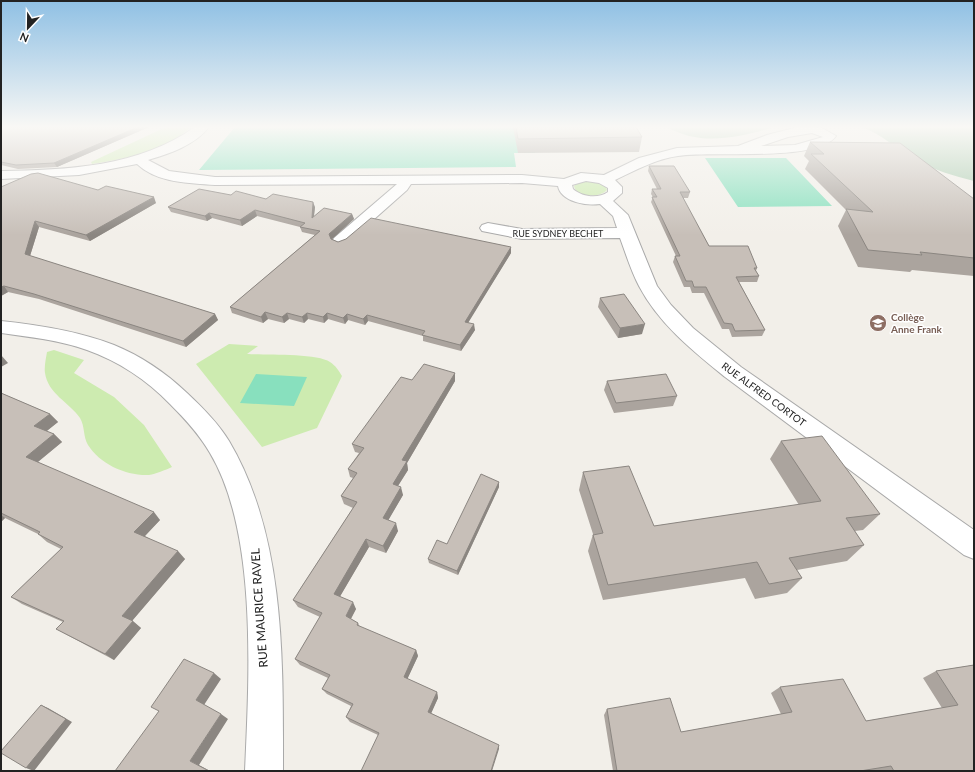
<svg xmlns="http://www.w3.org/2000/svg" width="975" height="772" viewBox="0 0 975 772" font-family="Lato,sans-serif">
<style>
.grass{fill:#cdebb0}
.cemetery{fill:#aacbaf}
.pitch{fill:#88e0be}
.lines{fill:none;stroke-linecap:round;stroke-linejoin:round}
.street-casing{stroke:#a9a9a9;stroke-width:2}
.street{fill:#fff;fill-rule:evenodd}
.wall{fill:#aba49e}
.shaded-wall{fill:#8b8681}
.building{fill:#c7bfb8;stroke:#8b8681}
.labels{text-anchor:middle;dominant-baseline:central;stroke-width:3;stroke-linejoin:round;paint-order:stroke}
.far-street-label{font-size:9px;fill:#222;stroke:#fff}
.education-label{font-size:10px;font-weight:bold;fill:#785e54;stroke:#fff;text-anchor:start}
.street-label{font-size:10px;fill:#222;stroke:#fff}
.near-street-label{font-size:12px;fill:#222;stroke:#fff}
</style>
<rect width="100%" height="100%" fill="#f2efe9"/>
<path class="grass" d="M 166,127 L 191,127 C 165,151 125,159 92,164 L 91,162 Z
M 589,180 L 597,181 L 606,187 L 607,190 C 600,198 576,198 574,186 L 579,182 Z
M 229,344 L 258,346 L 247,354 C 265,355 317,353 330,362 C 336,366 339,371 342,376 L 317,428 L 262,447 L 196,364 Z
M 54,350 L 84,360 L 74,373 L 114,397 L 144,425 L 172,467 C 165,470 156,474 149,475 C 126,476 100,464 88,445 C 83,437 85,426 80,418 C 69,402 48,394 45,373 C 44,367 46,358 47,352 Z"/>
<path class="cemetery" d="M 667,127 L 775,127 C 740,137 701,147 667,127 Z
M 861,127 L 974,127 L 974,181 C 954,176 934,170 916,160 C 897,150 883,134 861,127 Z"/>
<path class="pitch" d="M 235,127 L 532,127 L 535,153 L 514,153 L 516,167 L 199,170 Z
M 705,158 L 786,158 L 832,206 L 738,207 Z
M 256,374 L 307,377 L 294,406 L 240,403 Z"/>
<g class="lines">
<defs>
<path id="street" d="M 195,127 L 209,127 C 195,145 169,154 148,160 L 169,171 L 215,177 L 522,175 L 564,179 L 581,173 L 604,175 L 639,158 L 677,148 L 738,146 L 767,135 L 798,127 L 822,128 L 836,136 C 817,163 712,150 678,156 C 656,159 636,170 615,180 L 622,187 L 622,193 L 613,201 L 628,215 L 657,286 L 671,305 L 693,328 L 741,367 L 974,530 L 974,559 L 964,555 L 725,377 C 693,351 659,324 639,286 C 631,271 626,254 620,238 L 522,239 L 482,231 L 480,228 L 482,225 L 488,223 L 522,229 L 617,228 L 613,216 L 600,204 C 587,206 561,202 558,186 L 522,183 L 411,184 L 407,190 L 346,244 L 340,246 L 334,244 L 332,241 L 334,238 L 397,184 L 215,185 C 189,183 157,183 137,164 L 79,175 L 1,179 L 1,171 C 67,170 139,167 195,127 ZM 812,133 L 823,137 L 795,145 L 761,146 L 788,137 ZM 586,181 L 599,183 L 608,188 L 608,192 C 598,199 582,197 573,189 L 572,185 Z
M 1,321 C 39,325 78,331 114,345 C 141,356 166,373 187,393 C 203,408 218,423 229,441 C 286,537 283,663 283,771 L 245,771 C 249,679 258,533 210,453 C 199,434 185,419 170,404 C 147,380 118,361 87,350 C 59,340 30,337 1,333 Z"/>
</defs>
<use href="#street" class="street-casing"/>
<use href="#street" class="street"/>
</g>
<path class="wall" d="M 1,127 L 149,127 L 57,167 L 18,169 L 1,165 Z
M 513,127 L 636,127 L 642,137 L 639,152 L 518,153 Z
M 810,142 L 974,199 L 974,276 L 912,270 L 910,272 L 858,267 L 838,226 L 846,210 L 805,169 L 809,161 L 804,156 Z
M 649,166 L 690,192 L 688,198 L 682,198 L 709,246 L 757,268 L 756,271 L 759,276 L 757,282 L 739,282 L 765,330 L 762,336 L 732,337 L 729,329 L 722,329 L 704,293 L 692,293 L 690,287 L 684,287 L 673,262 L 675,256 L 676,256 L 651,202 L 653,197 L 651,194 L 652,189 L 657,189 L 648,171 Z
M 1,187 L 98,190 L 156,203 L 90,241 L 39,227 L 30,256 L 215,314 L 218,320 L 186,347 L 39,299 L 8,292 L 1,296 Z
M 231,195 L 266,199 L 315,207 L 314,216 L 352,214 L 354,219 L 332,239 L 338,242 L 511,247 L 511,253 L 468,322 L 475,330 L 461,351 L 423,341 L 423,336 L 368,321 L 365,325 L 348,320 L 345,324 L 328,319 L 324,323 L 308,319 L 304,323 L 289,319 L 284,323 L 268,319 L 263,323 L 232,313 L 230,307 L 315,235 L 302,232 L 300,227 L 257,216 L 242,226 L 212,218 L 207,221 L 171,212 L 168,207 Z
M 600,298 L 642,334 L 618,338 L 598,307 Z
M 455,373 L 455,381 L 407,463 L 408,470 L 398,486 L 403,495 L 388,520 L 398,531 L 386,553 L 369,547 L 340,596 L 356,609 L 351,619 L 358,623 L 360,627 L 416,650 L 418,656 L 407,679 L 437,692 L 438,698 L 431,713 L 499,749 L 378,735 L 350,722 L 346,717 L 351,706 L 327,694 L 322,689 L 328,678 L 300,665 L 295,659 L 320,617 L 298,607 L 293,600 L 353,508 L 344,504 L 341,496 L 353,478 L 350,477 L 348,469 L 359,453 L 355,452 L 352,444 L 412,380 Z
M 607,381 L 677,396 L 673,406 L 614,413 L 604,390 Z
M 1,393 L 50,414 L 58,422 L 46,431 L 54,434 L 62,442 L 38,462 L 160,520 L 145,536 L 185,559 L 132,621 L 141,628 L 114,660 L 67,635 L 56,629 L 63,622 L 22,604 L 11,597 L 61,549 L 47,542 L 38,534 L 5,518 L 1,522 Z
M 781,441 L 880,514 L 863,530 L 855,531 L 864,545 L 847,561 L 797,570 L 802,578 L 787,593 L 755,599 L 745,578 L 603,600 L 588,551 L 593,534 L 579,490 L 583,472 L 654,526 L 799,505 L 770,459 Z
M 499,482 L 499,487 L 458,575 L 429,563 L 428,559 L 447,544 Z
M 974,665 L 974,771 L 879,771 L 879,770 L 874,771 L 613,771 L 604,715 L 607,709 L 681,732 L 781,714 L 771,693 L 780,687 L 866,721 L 942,708 L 923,678 L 936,671 Z"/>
<path class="shaded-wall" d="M 138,127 L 149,127 L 57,167 L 54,163 Z
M 154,197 L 156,203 L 90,241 L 86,235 Z
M 313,202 L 315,207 L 313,223 L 312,218 Z
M 255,210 L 257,216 L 242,226 L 240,220 Z
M 209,213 L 212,218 L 207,221 L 205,216 Z
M 352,214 L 354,219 L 331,240 L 329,234 Z
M 35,221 L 39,227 L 29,259 L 25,254 Z
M 511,247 L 511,253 L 465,328 L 465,322 Z
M 4,286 L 8,292 L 1,296 L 1,287 Z
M 265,312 L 268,319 L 263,323 L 261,317 Z
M 287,313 L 289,319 L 284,323 L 282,317 Z
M 307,313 L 308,319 L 304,323 L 302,317 Z
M 327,313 L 328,319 L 324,323 L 323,317 Z
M 215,314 L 218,320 L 186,347 L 183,341 Z
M 347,314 L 348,320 L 345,324 L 343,318 Z
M 367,315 L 368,321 L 365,325 L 363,319 Z
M 474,324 L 475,330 L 461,351 L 460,345 Z
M 645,324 L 642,334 L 618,338 L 620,328 Z
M 1,355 L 8,363 L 1,367 Z
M 455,373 L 455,381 L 407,463 L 408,470 L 394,492 L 393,484 L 402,460 Z
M 50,414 L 58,422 L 42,435 L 34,426 Z
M 54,434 L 62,442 L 34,465 L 26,457 Z
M 499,482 L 499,487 L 458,575 L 457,571 Z
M 401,487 L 403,495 L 385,526 L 383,518 Z
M 154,512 L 160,520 L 142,539 L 134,532 Z
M 1,515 L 5,518 L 1,522 Z
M 396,523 L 398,531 L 386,553 L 383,546 Z
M 366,539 L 369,547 L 338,600 L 334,594 Z
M 178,551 L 185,559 L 131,622 L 122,616 Z
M 353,602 L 356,609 L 349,622 L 346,616 Z
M 133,621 L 141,628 L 114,660 L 105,654 Z
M 416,650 L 418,656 L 406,682 L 404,677 Z
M 214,673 L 221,679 L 204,705 L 196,700 Z
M 437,692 L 438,698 L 430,716 L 428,712 Z
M 41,705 L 48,708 L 72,722 L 34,771 L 26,768 Z
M 221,714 L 228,719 L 199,765 L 210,771 L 209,771 L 190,761 Z
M 499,745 L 499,749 L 492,771 L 491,771 Z"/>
<path class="building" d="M 1,127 L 138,127 L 54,163 L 16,165 L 1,162 Z
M 516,127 L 636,127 L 642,137 L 518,139 Z
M 810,142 L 900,143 L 974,199 L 974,258 L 920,252 L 922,255 L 868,250 L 846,209 L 873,212 L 811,154 L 824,154 Z
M 649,166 L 674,166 L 690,192 L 680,192 L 709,246 L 748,246 L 757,268 L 754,268 L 759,276 L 736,277 L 765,330 L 735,331 L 732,324 L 724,323 L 706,287 L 694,287 L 692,281 L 686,281 L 675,256 L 680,256 L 652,197 L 657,197 L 652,189 L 661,189 Z
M 38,173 L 98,190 L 106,186 L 154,197 L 86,235 L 35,221 L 25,254 L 215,314 L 183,341 L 34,294 L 4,286 L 1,287 L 1,187 L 31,174 Z
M 199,189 L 231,195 L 236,191 L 266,199 L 273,194 L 313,202 L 312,218 L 324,208 L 352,214 L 329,234 L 331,239 L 338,242 L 346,239 L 371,218 L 511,247 L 465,322 L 474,324 L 460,345 L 422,335 L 425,331 L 367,315 L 363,319 L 347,314 L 343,318 L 327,313 L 323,317 L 307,313 L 302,317 L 287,313 L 282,317 L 265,312 L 261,317 L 230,307 L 320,231 L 300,227 L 305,223 L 255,210 L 240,220 L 209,213 L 205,216 L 168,207 Z
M 624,294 L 645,324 L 620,328 L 600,298 Z
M 424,364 L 455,373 L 402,460 L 407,461 L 393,484 L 401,487 L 383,518 L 396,523 L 383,546 L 366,539 L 334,594 L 353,602 L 346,616 L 358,623 L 357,625 L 416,650 L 404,677 L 437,692 L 428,712 L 499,745 L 491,771 L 361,771 L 379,733 L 346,717 L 353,704 L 322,689 L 330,675 L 295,659 L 322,613 L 293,600 L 357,502 L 341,496 L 357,473 L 348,469 L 364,448 L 352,444 L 401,377 L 412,380 Z
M 666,374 L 677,396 L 616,403 L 607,381 Z
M 1,393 L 50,414 L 34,426 L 54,434 L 26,457 L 154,512 L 134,532 L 178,551 L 122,616 L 133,621 L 105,654 L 56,629 L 64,621 L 11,597 L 63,547 L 38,534 L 40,532 L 1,513 Z
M 822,436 L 880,514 L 846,518 L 864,545 L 789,558 L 802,578 L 769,584 L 757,562 L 608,585 L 593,535 L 603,533 L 583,472 L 629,466 L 654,526 L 821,501 L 781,441 Z
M 481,474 L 499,482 L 457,571 L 428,559 L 437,540 L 447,544 Z
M 184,659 L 214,673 L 196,700 L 221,714 L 190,761 L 209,771 L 115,771 L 159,711 L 151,707 Z
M 974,665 L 974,771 L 894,771 L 891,766 L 860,771 L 617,771 L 607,709 L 670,698 L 681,732 L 792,712 L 780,687 L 843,679 L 866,721 L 958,705 L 936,671 Z
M 41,705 L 66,719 L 26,768 L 1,753 L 1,751 Z"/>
<linearGradient id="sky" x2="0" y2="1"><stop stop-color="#8fc0e4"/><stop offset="0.54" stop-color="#f9f8f5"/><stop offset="1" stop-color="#f9f8f5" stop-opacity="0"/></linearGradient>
<rect width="975" height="235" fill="url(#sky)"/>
<defs>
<symbol id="school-disc" viewBox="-11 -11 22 22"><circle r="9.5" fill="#8d6e63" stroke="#fff"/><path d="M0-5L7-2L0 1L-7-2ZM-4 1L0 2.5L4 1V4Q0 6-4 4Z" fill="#fff"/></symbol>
</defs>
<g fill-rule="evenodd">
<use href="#school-disc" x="868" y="313" width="20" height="20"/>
</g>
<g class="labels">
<g class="far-street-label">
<text x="558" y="233">RUE SYDNEY BECHET</text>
</g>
<g class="education-label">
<text x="891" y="317">Collège<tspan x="891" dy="12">Anne Frank</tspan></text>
</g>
<g class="street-label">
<text transform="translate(764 394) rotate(36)">RUE ALFRED CORTOT</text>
</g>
<g class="near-street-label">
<text transform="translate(259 608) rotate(-94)">RUE MAURICE RAVEL</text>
</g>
</g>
<rect width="975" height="772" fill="none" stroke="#222222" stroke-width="4"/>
<g transform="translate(28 28) rotate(202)" stroke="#ffffff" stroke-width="3" paint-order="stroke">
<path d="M0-3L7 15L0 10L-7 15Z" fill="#222222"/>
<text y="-6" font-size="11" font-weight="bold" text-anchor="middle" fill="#222222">N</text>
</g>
</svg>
